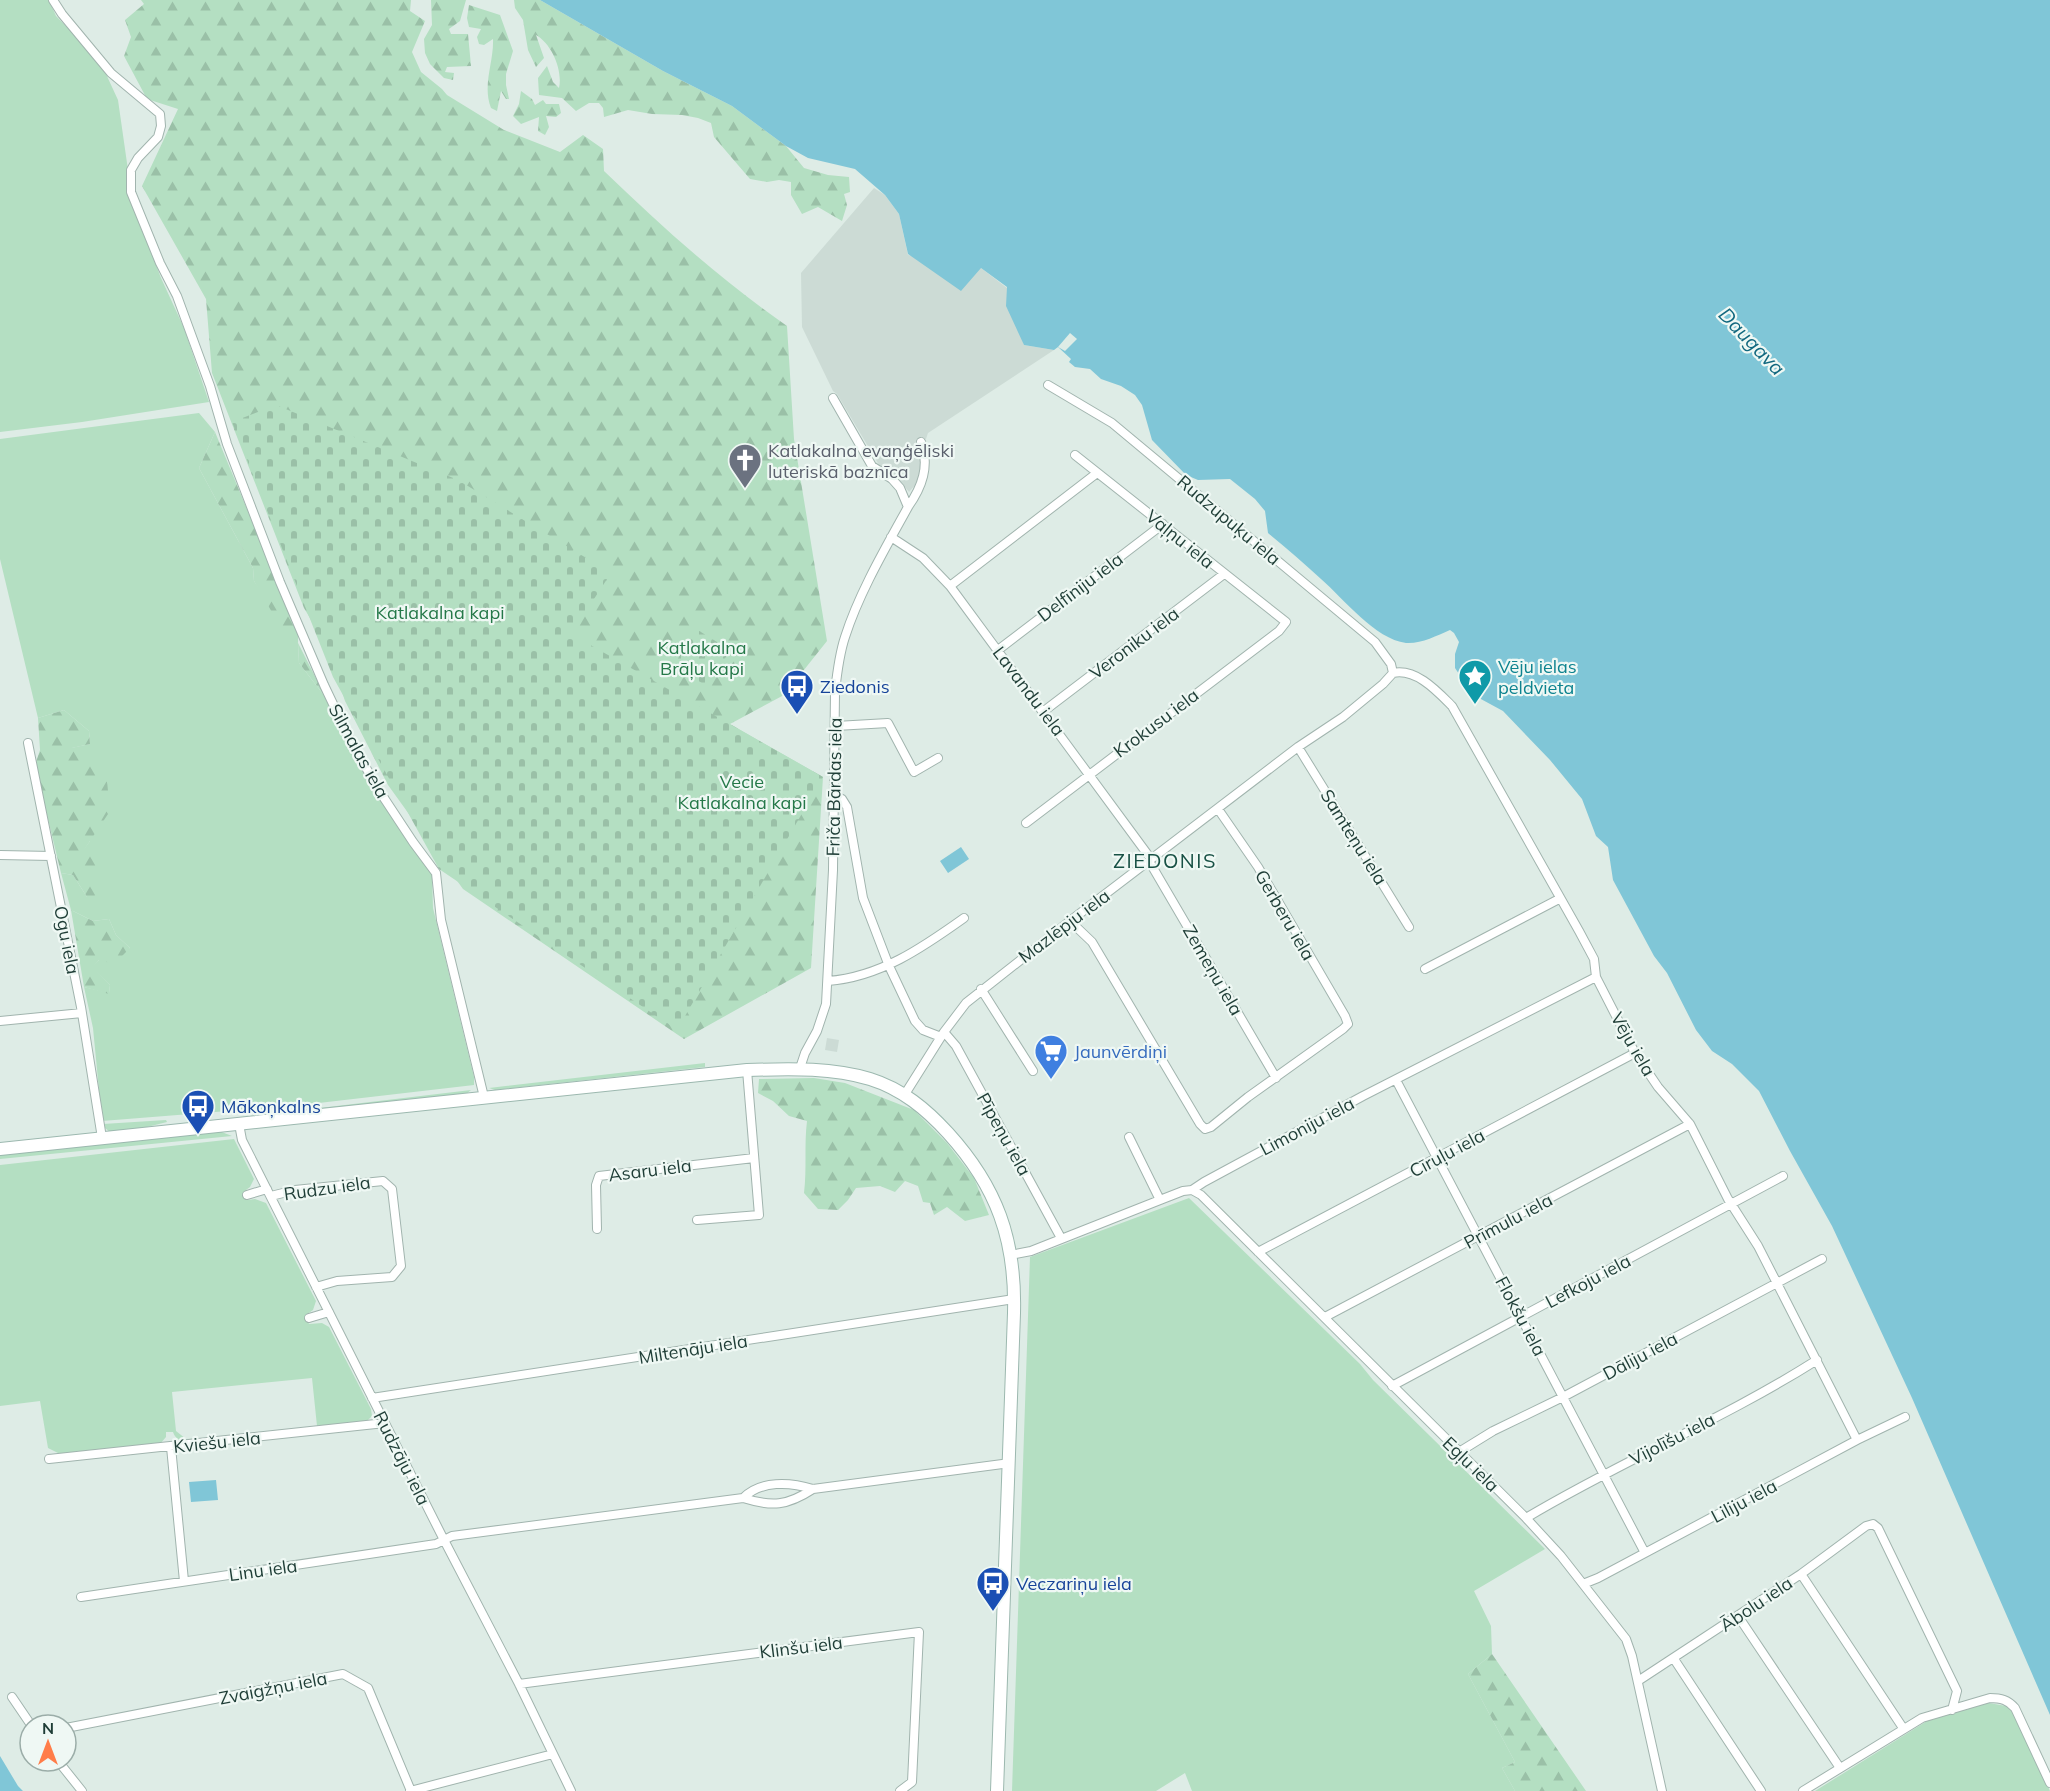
<svg xmlns="http://www.w3.org/2000/svg" width="2050" height="1791" viewBox="0 0 2050 1791" font-family="Mulish,sans-serif">
<style>
.built{fill:#ccdbd5}
.grass{fill:#b4dfc2}
.forest{fill:url(#forest-firs)}
.cemetery{fill:url(#cemetery-stones)}
.water{fill:#80c6d7}
.pier{fill:#deece6}
.lines{fill:none;stroke-linecap:round;stroke-linejoin:round}
.minor-casing{stroke:#a1b4ae;stroke-width:10}
.secondary-casing{stroke:#9cb8af;stroke-width:14}
.minor{stroke:#fff;stroke-width:8}
.secondary{stroke:#fff;stroke-width:12}
.labels{text-anchor:middle;dominant-baseline:central;stroke-width:4.5;stroke-linejoin:round;paint-order:stroke}
.worship-label{font-size:18px;fill:#5b616d;stroke:#eff8f4;text-anchor:start}
.street-label{font-size:18px;fill:#1e3d36;stroke:#eff8f4}
.park-label{font-size:18px;fill:#247848;stroke:#eff8f4}
.culture-label{font-size:18px;fill:#0d838f;stroke:#eff8f4;text-anchor:start}
.transit-label{font-size:18px;fill:#164399;stroke:#eff8f4;text-anchor:start}
.shop-label{font-size:18px;fill:#366cbe;stroke:#eff8f4;text-anchor:start}
.water-label{font-size:20px;font-style:italic;fill:#12687f;stroke:#eff8f4}
.neighbourhood-label{font-size:20px;letter-spacing:1.5px;fill:#185145;stroke:#eff8f4}
</style>
<defs>
<pattern id="forest-firs" width="22" height="20" patternUnits="userSpaceOnUse" patternTransform="scale(1.5)"><rect width="22" height="20" fill="#b4dfc2"/><path d="M5 1l3.5 6h-7zM16 11l3.5 6h-7z" fill="#9ac0a7"/></pattern>
<pattern id="cemetery-stones" width="16" height="16" patternUnits="userSpaceOnUse" patternTransform="scale(1.5)"><rect width="16" height="16" fill="#b4dfc2"/><path d="M2 7V4a2 2 0 0 1 4 0v3zM10 15v-3a2 2 0 0 1 4 0v3z" fill="#9ac0a7"/></pattern>
</defs>
<rect width="100%" height="100%" fill="#deece6"/>
<path class="built" d="M 874,188 L 885,195 L 899,214 L 908,255 L 981,268 L 1007,288 L 1024,345 L 1054,350 L 928,433 L 926,439 L 912,448 L 922,460 L 917,483 L 909,492 L 902,483 L 879,465 L 837,394 L 833,391 L 802,327 L 801,273 Z
M 827,1038 L 839,1040 L 837,1052 L 825,1050 Z"/>
<path class="grass" d="M 0,0 L 49,0 L 56,16 L 100,61 L 118,100 L 128,170 L 128,192 L 161,278 L 184,328 L 209,402 L 82,422 L 0,432 Z
M 199,413 L 215,432 L 199,468 L 253,568 L 254,581 L 298,643 L 299,663 L 326,698 L 385,807 L 432,875 L 433,908 L 474,1077 L 474,1085 L 250,1111 L 228,1111 L 102,1121 L 93,1028 L 84,987 L 109,993 L 110,985 L 92,967 L 99,960 L 130,948 L 116,935 L 109,919 L 93,921 L 71,910 L 61,873 L 73,875 L 87,897 L 81,853 L 90,841 L 83,760 L 71,748 L 90,744 L 89,731 L 64,710 L 38,718 L 0,559 L 0,439 Z
M 705,1063 L 705,1067 L 495,1090 L 489,1088 Z
M 471,1090 L 465,1095 L 261,1117 L 261,1115 Z
M 166,1120 L 167,1122 L 135,1130 L 110,1132 L 105,1128 L 103,1124 Z
M 219,1131 L 232,1136 L 0,1159 L 0,1155 Z
M 234,1139 L 254,1179 L 250,1187 L 246,1190 L 248,1200 L 255,1199 L 266,1203 L 316,1301 L 313,1310 L 306,1315 L 309,1324 L 322,1323 L 329,1327 L 371,1409 L 372,1416 L 364,1424 L 317,1426 L 312,1378 L 172,1392 L 176,1431 L 186,1439 L 203,1438 L 203,1440 C 191,1441 178,1446 173,1432 L 166,1432 L 166,1437 L 160,1444 L 60,1454 L 48,1448 L 40,1401 L 0,1406 L 0,1165 Z
M 1189,1198 L 1360,1364 L 1373,1380 L 1545,1549 L 1474,1591 L 1491,1626 L 1492,1654 L 1468,1674 L 1515,1762 L 1502,1768 L 1515,1791 L 1192,1791 L 1185,1773 L 1156,1791 L 1012,1791 L 1030,1257 Z
M 1989,1703 L 2006,1706 L 2016,1714 L 2050,1791 L 1815,1791 L 1927,1721 Z"/>
<path class="forest" d="M 141,0 L 411,0 L 410,11 L 425,21 L 412,52 L 421,72 L 442,89 L 447,95 L 504,130 L 560,152 L 583,135 L 603,149 L 604,171 C 662,227 721,280 787,326 L 794,439 L 827,641 L 784,695 L 730,724 L 823,777 L 811,968 L 684,1039 L 463,889 L 388,785 L 345,701 L 327,647 L 304,608 L 212,373 L 206,299 L 142,186 L 178,109 L 147,99 L 124,56 L 131,37 L 125,20 L 144,4 Z
M 431,0 L 466,0 L 460,21 L 449,29 L 451,34 L 468,34 L 471,66 L 447,67 L 445,72 L 454,73 L 453,80 L 444,78 L 430,64 L 425,53 L 424,39 L 432,25 Z
M 514,0 L 540,0 L 663,71 L 732,106 L 786,146 L 804,168 L 828,175 L 849,177 L 850,192 L 844,194 L 847,205 L 842,221 L 818,207 L 802,214 L 791,195 L 791,182 L 779,180 L 767,182 L 750,179 L 714,137 L 711,123 L 698,118 L 682,115 L 652,114 L 628,110 L 604,117 L 603,108 L 599,103 L 589,103 L 576,111 L 562,98 L 539,95 L 538,78 L 547,66 L 553,82 L 559,88 C 563,71 552,44 536,35 L 544,58 L 536,67 L 528,50 L 523,20 L 515,8 Z
M 469,5 L 500,15 L 513,51 L 506,74 L 506,85 L 509,99 L 506,99 L 501,91 L 497,111 L 491,108 C 482,85 494,62 493,39 L 484,45 L 479,44 L 477,37 L 481,29 L 469,27 L 467,18 Z
M 521,91 L 532,99 L 535,105 L 543,100 L 546,104 L 559,104 L 561,113 L 556,117 L 546,116 L 549,127 L 545,135 L 538,131 L 539,117 L 521,124 L 513,116 L 519,104 Z
M 215,432 L 298,632 L 298,643 L 326,698 L 299,663 L 298,643 L 288,640 L 254,581 L 253,568 L 199,468 Z
M 64,710 L 89,731 L 90,744 L 72,748 L 107,781 L 110,811 L 82,853 L 101,855 L 95,870 L 100,895 L 87,897 L 73,875 L 61,873 L 35,765 L 40,750 L 38,718 Z
M 71,910 L 93,921 L 109,919 L 116,935 L 130,948 L 114,964 L 99,960 L 93,967 L 110,985 L 109,994 L 84,987 Z
M 814,1078 L 845,1083 L 914,1110 L 947,1143 L 974,1178 L 989,1215 L 965,1221 L 947,1207 L 934,1215 L 930,1203 L 923,1202 L 918,1186 L 905,1181 L 895,1192 L 880,1186 L 856,1188 L 848,1200 L 838,1210 L 818,1209 L 804,1193 C 807,1168 804,1145 807,1121 L 789,1116 L 773,1101 L 758,1093 L 759,1079 Z
M 1492,1654 L 1586,1791 L 1515,1791 L 1502,1768 L 1515,1762 L 1468,1674 Z"/>
<path class="cemetery" d="M 276,405 L 458,480 L 611,573 L 571,634 L 823,777 L 677,1030 L 439,869 L 333,677 L 232,422 Z
M 696,629 L 730,650 L 708,687 L 674,665 Z"/>
<path class="water" d="M 540,0 L 2050,0 L 2050,1715 L 1912,1398 L 1832,1226 L 1790,1151 L 1759,1091 L 1732,1064 L 1712,1051 L 1696,1030 L 1667,973 L 1654,956 L 1613,880 L 1608,847 L 1596,836 L 1582,799 L 1550,760 L 1503,711 L 1479,698 L 1463,680 L 1455,668 L 1455,654 L 1459,642 L 1454,633 L 1450,630 C 1436,636 1421,644 1406,643 C 1375,639 1344,599 1321,579 C 1304,563 1286,548 1268,533 L 1265,511 L 1255,499 L 1230,479 L 1198,480 L 1186,475 L 1152,440 L 1142,405 L 1135,395 L 1121,386 L 1101,379 L 1090,369 L 1075,367 L 1069,362 L 1071,359 L 1058,347 L 1054,350 L 1024,345 L 1006,306 L 1007,287 L 981,268 L 961,291 L 908,254 L 899,214 L 885,195 L 855,169 L 808,158 L 786,146 L 732,106 L 663,71 Z
M 961,847 L 969,859 L 948,873 L 940,861 Z
M 216,1480 L 218,1500 L 191,1502 L 189,1482 Z
M 0,1756 L 18,1786 L 23,1791 L 0,1791 Z"/>
<path class="pier" d="M 1070,333 L 1077,339 L 1065,351 L 1058,347 Z"/>
<g class="lines">
<defs>
<path id="minor" d="M 53,0 L 62,14 L 111,73 L 160,114 L 161,126 L 158,137 L 138,158 L 131,170 L 131,192 L 160,263 L 177,296 L 210,386 L 227,444 L 280,582 L 324,685 L 353,746 L 384,798 L 413,842 L 436,873 L 441,920 L 484,1097
M 1048,385 L 1112,423 L 1375,642 L 1391,664 L 1393,673
M 908,507 C 922,487 930,466 921,442
M 891,537 L 923,558 L 950,586 L 1151,859
M 950,586 L 1097,473
M 998,650 L 1163,524
M 1393,673 C 1416,668 1437,691 1452,706 L 1579,931 L 1594,959 L 1596,977 L 1635,1053 L 1658,1087 L 1690,1124 L 1728,1199 L 1758,1246 L 1857,1440
M 1044,711 L 1224,574
M 836,726 L 888,723 L 914,772 L 938,758
M 28,743 L 81,1007 L 102,1138
M 1298,747 L 1409,927
M 834,795 L 842,799 L 847,807 L 863,898 L 889,966 L 915,1021 L 923,1030 L 941,1037
M 1026,823 L 1279,631 L 1286,622 L 1075,455
M 0,855 L 51,856
M 1149,861 L 1276,1078
M 1070,921 L 1092,942 L 1200,1124 L 1205,1129 L 1211,1127 L 1248,1097 L 1343,1029 L 1348,1024 L 1345,1016 L 1258,867 L 1218,809
M 1425,969 L 1559,899
M 828,981 C 880,977 922,948 964,918
M 981,989 L 1033,1071
M 0,1021 L 82,1013
M 944,1032 L 956,1046 L 1061,1238
M 800,1068 L 805,1053 L 817,1031 L 826,1004 L 833,870 L 835,692 C 837,673 839,655 845,637 C 859,593 886,547 908,507 L 900,488 L 892,479 L 872,466 L 833,398
M 1396,1080 L 1645,1553
M 905,1094 L 944,1032 L 966,1003 L 1070,921 L 1298,747 L 1343,717 L 1383,684 L 1393,673
M 239,1124 L 242,1140 L 444,1540 L 519,1684 L 571,1791
M 1129,1137 L 1160,1200
M 1192,1190 L 1201,1195 L 1526,1518 L 1561,1556 L 1626,1639 L 1632,1656 L 1662,1791
M 247,1195 L 267,1189
M 271,1196 L 295,1190 L 383,1181 L 392,1189 L 401,1266 L 392,1277 L 337,1281 L 316,1287
M 697,1220 L 759,1215 L 747,1070
M 597,1229 L 596,1185 L 599,1176 L 754,1158
M 1258,1252 L 1635,1053
M 1010,1255 L 1031,1251 L 1160,1200 L 1183,1191 L 1192,1190 L 1204,1182 L 1363,1096 L 1596,977
M 1325,1317 L 1690,1124
M 309,1318 L 329,1312
M 1392,1386 L 1783,1176
M 372,1398 L 1014,1299
M 171,1447 L 184,1581
M 1459,1452 L 1493,1431 L 1563,1397 L 1822,1259
M 49,1459 L 385,1423
M 743,1498 C 761,1480 790,1482 813,1489 L 1010,1463
M 1526,1518 C 1621,1461 1724,1419 1817,1360
M 1801,1574 L 1903,1728
M 1583,1584 L 1598,1578 L 1857,1440 L 1905,1417
M 81,1597 L 436,1544 L 452,1536 L 743,1498 C 772,1507 787,1506 813,1489
M 1738,1616 L 1840,1768
M 1674,1659 L 1761,1791
M 1638,1681 L 1801,1574 L 1866,1526 L 1873,1524 L 1878,1528 L 1957,1691 L 1952,1710
M 519,1684 L 919,1632 L 912,1782 L 900,1791
M 12,1697 L 31,1725
M 66,1728 L 343,1674 L 368,1688 L 411,1791
M 58,1761 L 82,1791
M 410,1791 L 553,1754
M 1803,1791 L 1922,1718 L 1990,1698 C 2001,1698 2008,1700 2015,1708 L 2050,1783"/>
<path id="secondary" d="M 0,1149 L 747,1070 C 788,1069 829,1067 870,1079 C 902,1089 926,1109 948,1133 C 997,1187 1016,1240 1014,1313 L 997,1791"/>
</defs>
<use href="#minor" class="minor-casing"/>
<use href="#secondary" class="secondary-casing"/>
<use href="#minor" class="minor"/>
<use href="#secondary" class="secondary"/>
</g>
<defs>
<symbol id="church-pin" viewBox="-11 -11 22 30"><path d="M0 17L-7.5 6A9.5 9.5 0 1 1 7.5 6Z" fill="#6b7280" stroke="#eff8f4"/><path d="M-1.2-6h2.4v3.5h3.3v2.4h-3.3V6h-2.4V-.1h-3.3v-2.4h3.3Z" fill="#fff"/></symbol>
<symbol id="sight-pin" viewBox="-11 -11 22 30"><path d="M0 17L-7.5 6A9.5 9.5 0 1 1 7.5 6Z" fill="#0f9aa8" stroke="#eff8f4"/><path d="M0-6L1.8-2.2L6-1.7L2.9 1.2L3.7 5.4L0 3.3L-3.7 5.4L-2.9 1.2L-6-1.7L-1.8-2.2Z" fill="#fff"/></symbol>
<symbol id="bus-pin" viewBox="-11 -11 22 30"><path d="M0 17L-7.5 6A9.5 9.5 0 1 1 7.5 6Z" fill="#1a4fb4" stroke="#eff8f4"/><path d="M-5-6H5V4H4V6H2V4H-2V6H-4V4H-5ZM-3.5-4V0h7V-4ZM-3.5 1.2v1.5H-2V1.2ZM2 1.2v1.5H3.5V1.2Z" fill="#fff"/></symbol>
<symbol id="supermarket-pin" viewBox="-11 -11 22 30"><path d="M0 17L-7.5 6A9.5 9.5 0 1 1 7.5 6Z" fill="#3f7fe0" stroke="#eff8f4"/><path d="M-6-5.5h2.5l.6 2H6L4.5 2H-2.5L-4.4-4H-6ZM-1.5 3.2a1.3 1.3 0 1 0 .1 0ZM3 3.2a1.3 1.3 0 1 0 .1 0Z" fill="#fff"/></symbol>
</defs>
<g fill-rule="evenodd">
<use href="#church-pin" x="726" y="441" width="38" height="52"/>
<use href="#sight-pin" x="1456" y="657" width="38" height="52"/>
<use href="#bus-pin" x="778" y="667" width="38" height="52"/>
<use href="#supermarket-pin" x="1032" y="1032" width="38" height="52"/>
<use href="#bus-pin" x="179" y="1087" width="38" height="52"/>
<use href="#bus-pin" x="974" y="1564" width="38" height="52"/>
</g>
<g class="labels">
<g class="worship-label">
<text x="768" y="450">Katlakalna evaņģēliski<tspan x="768" dy="21">luteriskā baznīca</tspan></text>
</g>
<g class="street-label">
<text transform="translate(1229 520) rotate(40)">Rudzupuķu iela</text>
<text transform="translate(1180 539) rotate(39)">Vaļņu iela</text>
<text transform="translate(1080 587) rotate(-37)">Delfīniju iela</text>
<text transform="translate(1134 643) rotate(-37)">Veroniku iela</text>
<text transform="translate(1029 691) rotate(53)">Lavandu iela</text>
<text transform="translate(1156 723) rotate(-37)">Krokusu iela</text>
<text transform="translate(359 751) rotate(61)">Silmalas iela</text>
<text transform="translate(834 787) rotate(-89)">Friča Bārdas iela</text>
<text transform="translate(1354 837) rotate(58)">Samteņu iela</text>
<text transform="translate(1285 915) rotate(60)">Gerberu iela</text>
<text transform="translate(1064 926) rotate(-37)">Mazlēpju iela</text>
<text transform="translate(67 940) rotate(79)">Ogu iela</text>
<text transform="translate(1213 970) rotate(60)">Zemeņu iela</text>
<text transform="translate(1633 1044) rotate(60)">Vēju iela</text>
<text transform="translate(1307 1126) rotate(-28)">Limoniju iela</text>
<text transform="translate(1004 1134) rotate(61)">Pīpeņu iela</text>
<text transform="translate(1447 1153) rotate(-28)">Cīruļu iela</text>
<text transform="translate(650 1170) rotate(-7)">Asaru iela</text>
<text transform="translate(327 1188) rotate(-8)">Rudzu iela</text>
<text transform="translate(1508 1221) rotate(-28)">Prīmulu iela</text>
<text transform="translate(1588 1281) rotate(-28)">Lefkoju iela</text>
<text transform="translate(1521 1316) rotate(62)">Flokšu iela</text>
<text transform="translate(693 1349) rotate(-9)">Miltenāju iela</text>
<text transform="translate(1640 1356) rotate(-28)">Dāliju iela</text>
<text transform="translate(1672 1439) rotate(-27)">Vijolīšu iela</text>
<text transform="translate(217 1442) rotate(-6)">Kviešu iela</text>
<text transform="translate(402 1458) rotate(63)">Rudzāju iela</text>
<text transform="translate(1471 1464) rotate(44)">Egļu iela</text>
<text transform="translate(1744 1501) rotate(-28)">Liliju iela</text>
<text transform="translate(263 1570) rotate(-8)">Linu iela</text>
<text transform="translate(1756 1604) rotate(-34)">Ābolu iela</text>
<text transform="translate(801 1647) rotate(-7)">Klinšu iela</text>
<text transform="translate(273 1688) rotate(-11)">Zvaigžņu iela</text>
</g>
<g class="park-label">
<text x="440" y="612">Katlakalna kapi</text>
<text x="702" y="647">Katlakalna<tspan x="702" dy="21">Brāļu kapi</tspan></text>
<text x="742" y="781">Vecie<tspan x="742" dy="21">Katlakalna kapi</tspan></text>
</g>
<g class="culture-label">
<text x="1498" y="666">Vēju ielas<tspan x="1498" dy="21">peldvieta</tspan></text>
</g>
<g class="transit-label">
<text x="820" y="686">Ziedonis</text>
<text x="221" y="1106">Mākoņkalns</text>
<text x="1016" y="1583">Veczariņu iela</text>
</g>
<g class="shop-label">
<text x="1074" y="1051">Jaunvērdiņi</text>
</g>
<g class="water-label">
<text transform="translate(1752 341) rotate(46)">Daugava</text>
</g>
<g class="neighbourhood-label">
<text x="1165" y="860">ZIEDONIS</text>
</g>
</g>
<g transform="translate(48 1743)"><circle r="28" fill="#eff8f4" stroke="#9bada8" stroke-width="1.5"/>
<path d="M0-4.5L10 22L0 15L-10 22Z" fill="#ff7d49"/>
<text y="-9" font-size="16" font-weight="bold" text-anchor="middle" fill="#1e3d36">N</text>
</g>
</svg>
